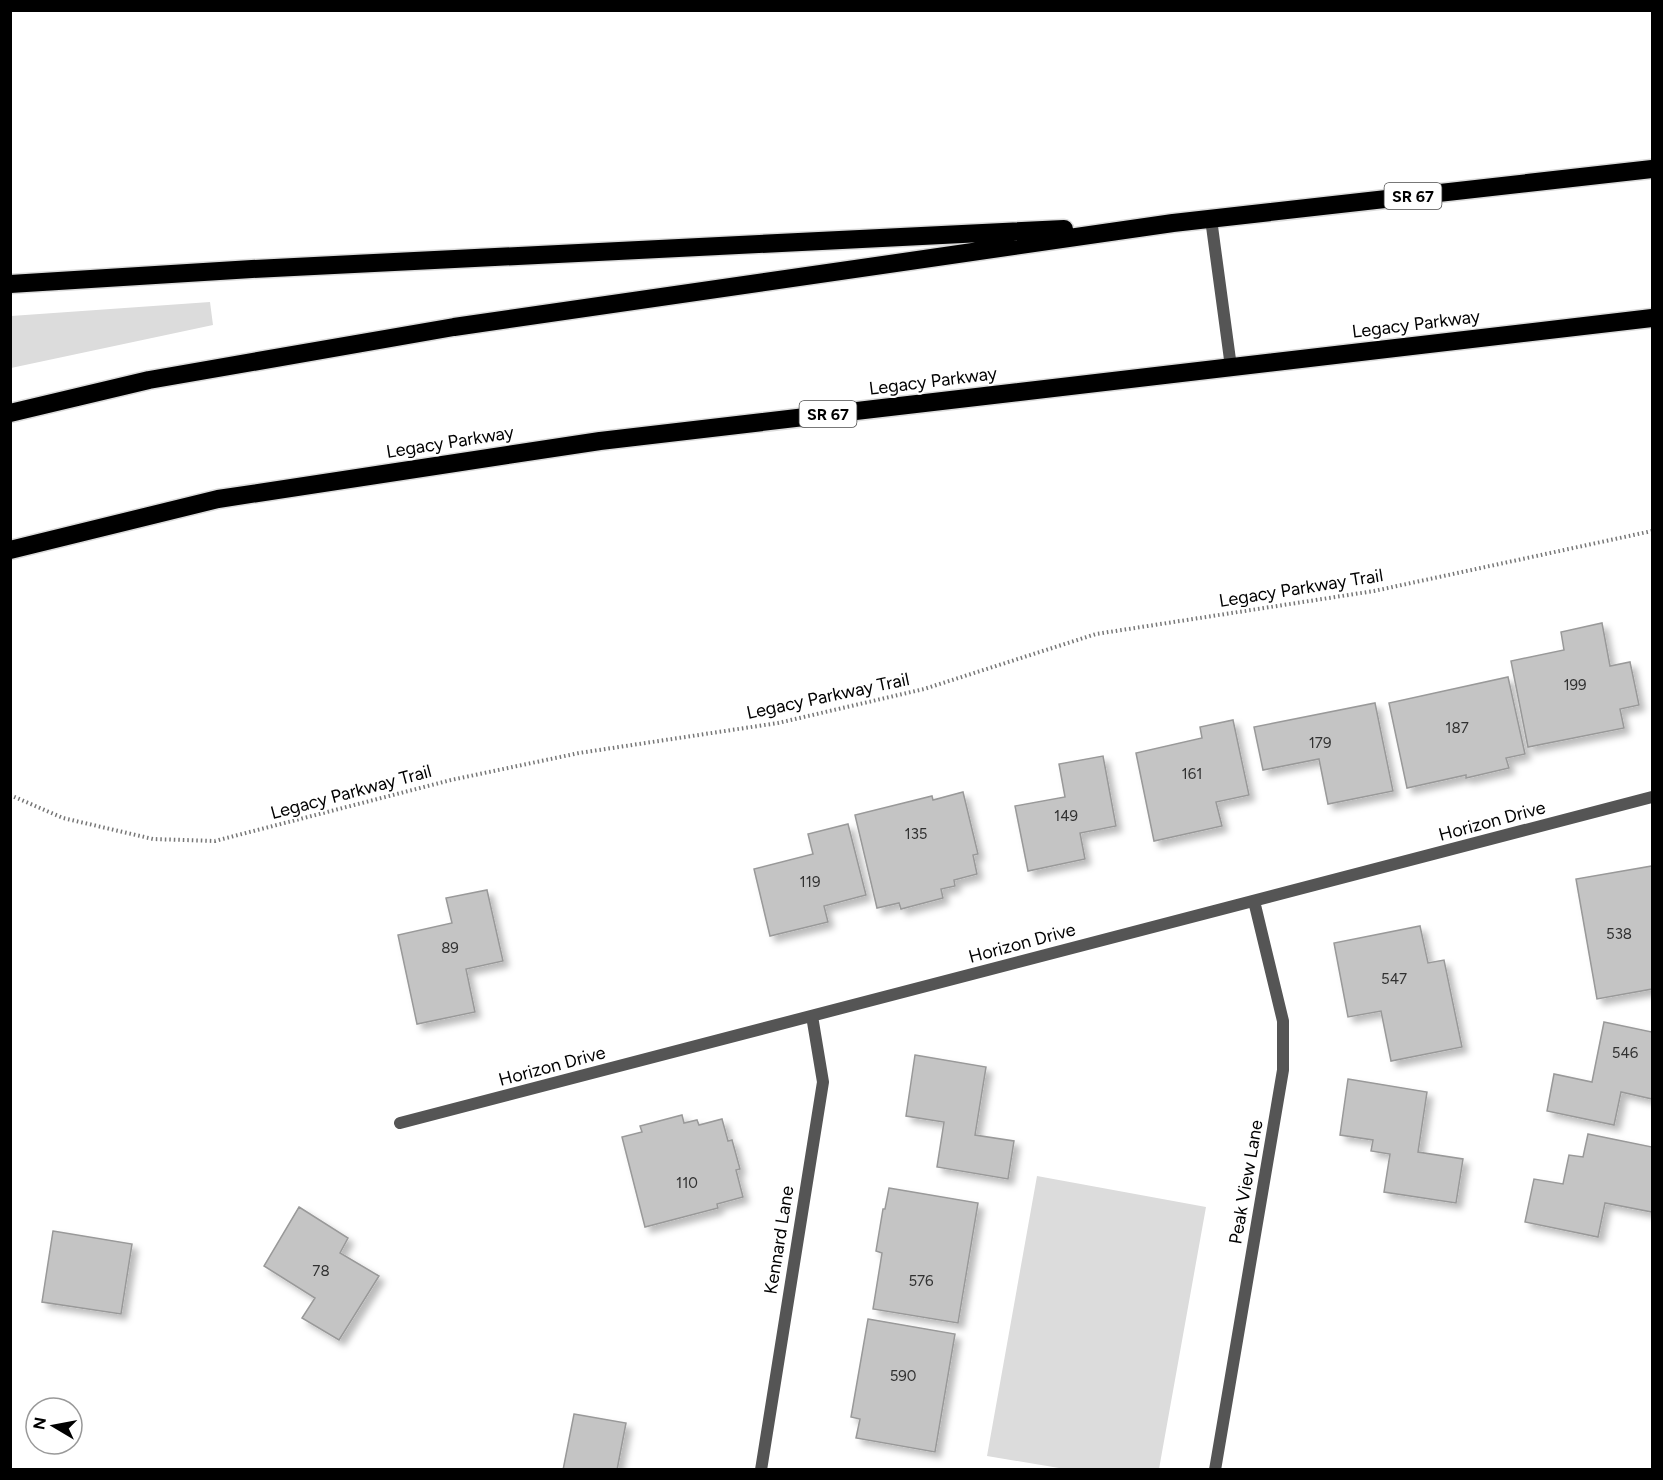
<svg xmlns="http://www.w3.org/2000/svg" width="1663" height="1480" viewBox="0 0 1663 1480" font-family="Figtree,sans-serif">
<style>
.green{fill:#dcdcdc}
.building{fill:#c4c4c4;stroke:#999;stroke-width:1.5;filter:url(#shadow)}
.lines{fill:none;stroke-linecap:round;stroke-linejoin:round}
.motorway-casing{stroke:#dbdbdb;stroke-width:21}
.path{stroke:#777;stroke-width:4;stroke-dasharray:1.5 3;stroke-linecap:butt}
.service{stroke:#555;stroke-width:12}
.minor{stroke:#555;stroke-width:12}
.motorway{stroke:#000;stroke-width:18}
.labels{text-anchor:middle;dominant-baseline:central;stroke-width:4.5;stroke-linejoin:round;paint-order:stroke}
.number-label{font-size:15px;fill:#313131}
.shield{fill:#fff;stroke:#4c4c4c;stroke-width:1.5}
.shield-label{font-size:16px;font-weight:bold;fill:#000}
.street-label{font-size:18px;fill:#000;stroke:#fff}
</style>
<defs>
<filter id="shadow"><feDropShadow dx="5.5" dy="5.5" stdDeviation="3" flood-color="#0004"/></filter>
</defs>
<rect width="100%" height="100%" fill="#fff"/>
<path class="green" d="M 210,302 L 213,325 L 11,368 L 11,316 Z
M 1037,1176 L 1206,1207 L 1159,1469 L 1065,1469 L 987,1456 Z"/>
<path class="building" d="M 1602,623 L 1610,666 L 1630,662 L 1639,705 L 1620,709 L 1624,728 L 1528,747 L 1511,661 L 1564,650 L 1561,632 Z
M 1508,677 L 1525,754 L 1506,758 L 1509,768 L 1466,778 L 1466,775 L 1407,788 L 1389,703 Z
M 1375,703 L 1393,791 L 1328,804 L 1319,759 L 1263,770 L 1254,727 Z
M 1233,720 L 1249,795 L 1216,802 L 1222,826 L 1154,841 L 1136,753 L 1202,738 L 1200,727 Z
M 1103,756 L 1116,826 L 1080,833 L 1085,859 L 1028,871 L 1015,806 L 1065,797 L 1059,764 Z
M 963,792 L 978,854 L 973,855 L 977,874 L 954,880 L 955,886 L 941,889 L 943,898 L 901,909 L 899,903 L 877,908 L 855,815 L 932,796 L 933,800 Z
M 848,824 L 866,895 L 824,906 L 828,922 L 770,936 L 754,869 L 813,854 L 808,834 Z
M 1652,866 L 1652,989 L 1597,999 L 1576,879 Z
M 487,890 L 503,961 L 466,969 L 475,1012 L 417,1024 L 398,935 L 452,923 L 446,898 Z
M 1420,926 L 1428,963 L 1444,960 L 1462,1047 L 1391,1061 L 1381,1011 L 1348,1017 L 1334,943 Z
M 1604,1022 L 1652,1032 L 1652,1099 L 1621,1092 L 1614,1125 L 1547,1111 L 1554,1074 L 1592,1082 Z
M 915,1055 L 986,1067 L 975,1135 L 1014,1141 L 1008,1179 L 937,1167 L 944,1122 L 906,1116 Z
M 1348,1079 L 1427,1092 L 1418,1152 L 1463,1159 L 1456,1203 L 1384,1192 L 1390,1154 L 1371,1151 L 1373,1140 L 1340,1135 Z
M 682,1115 L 684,1123 L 697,1120 L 699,1125 L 722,1119 L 728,1141 L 732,1140 L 740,1169 L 736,1170 L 743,1197 L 717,1204 L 718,1208 L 645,1227 L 622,1137 L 642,1132 L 640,1126 Z
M 1588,1134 L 1652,1147 L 1652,1212 L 1605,1203 L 1598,1237 L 1525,1222 L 1534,1179 L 1563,1184 L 1569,1155 L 1583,1157 Z
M 889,1188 L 978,1203 L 958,1323 L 873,1309 L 882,1253 L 876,1251 L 883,1209 L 885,1209 Z
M 299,1207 L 348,1238 L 340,1253 L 379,1276 L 339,1340 L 302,1318 L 315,1298 L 264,1266 Z
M 53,1231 L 132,1244 L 121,1314 L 42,1302 Z
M 868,1319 L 955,1334 L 935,1452 L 856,1438 L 860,1419 L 851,1417 Z
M 574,1414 L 626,1423 L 617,1470 L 563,1470 Z"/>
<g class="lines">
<defs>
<path id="motorway" d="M 10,284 L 252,269 L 1064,229
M 10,413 L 149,380 L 454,327 L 1173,223 L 1652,169
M 10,550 L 218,499 L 600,441 L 1652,318"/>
</defs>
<use href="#motorway" class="motorway-casing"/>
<path class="path" d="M 10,795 L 63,818 L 153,839 L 215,841 L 451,780 L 579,753 L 778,723 L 924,689 L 1096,634 L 1374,591 L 1652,531"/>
<path class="service" d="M 1211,219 L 1231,367"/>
<path class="minor" d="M 400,1123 L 1652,797
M 761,1470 L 823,1082 L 812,1016
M 1215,1470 L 1283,1070 L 1283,1021 L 1254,901"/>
<use href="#motorway" class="motorway"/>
</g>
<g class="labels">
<g class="number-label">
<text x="1575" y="685">199</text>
<text x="1457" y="728">187</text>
<text x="1320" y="743">179</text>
<text x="1192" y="774">161</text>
<text x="1066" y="816">149</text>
<text x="916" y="834">135</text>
<text x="810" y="882">119</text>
<text x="1619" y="934">538</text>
<text x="450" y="948">89</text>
<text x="1394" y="979">547</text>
<text x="1625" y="1053">546</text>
<text x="687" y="1183">110</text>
<text x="321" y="1271">78</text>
<text x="921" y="1281">576</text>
<text x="903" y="1376">590</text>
</g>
<g class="shield">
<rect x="1384.5" y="183" width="57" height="26" rx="4.5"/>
<rect x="799.5" y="401" width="57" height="26" rx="4.5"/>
</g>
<g class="shield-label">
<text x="1413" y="196">SR 67</text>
<text x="828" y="414">SR 67</text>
</g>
<g class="street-label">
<text transform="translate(1416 324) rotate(-7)">Legacy Parkway</text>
<text transform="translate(933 381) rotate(-7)">Legacy Parkway</text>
<text transform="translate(450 442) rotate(-9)">Legacy Parkway</text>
<text transform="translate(1301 588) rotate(-9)">Legacy Parkway Trail</text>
<text transform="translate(828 696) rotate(-12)">Legacy Parkway Trail</text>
<text transform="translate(351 792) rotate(-15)">Legacy Parkway Trail</text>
<text transform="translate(1492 821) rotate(-15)">Horizon Drive</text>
<text transform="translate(1022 943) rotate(-15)">Horizon Drive</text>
<text transform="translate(552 1066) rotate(-15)">Horizon Drive</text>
<text transform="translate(1246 1182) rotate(-80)">Peak View Lane</text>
<text transform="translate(779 1240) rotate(-81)">Kennard Lane</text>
</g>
</g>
<rect width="1663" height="1480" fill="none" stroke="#000000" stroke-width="24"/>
<g transform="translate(54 1426) rotate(280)"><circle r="28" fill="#ffffff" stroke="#999999" stroke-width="1.5"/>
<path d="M0-4.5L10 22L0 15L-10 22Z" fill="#000000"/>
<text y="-9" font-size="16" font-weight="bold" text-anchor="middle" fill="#000000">N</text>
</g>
</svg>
